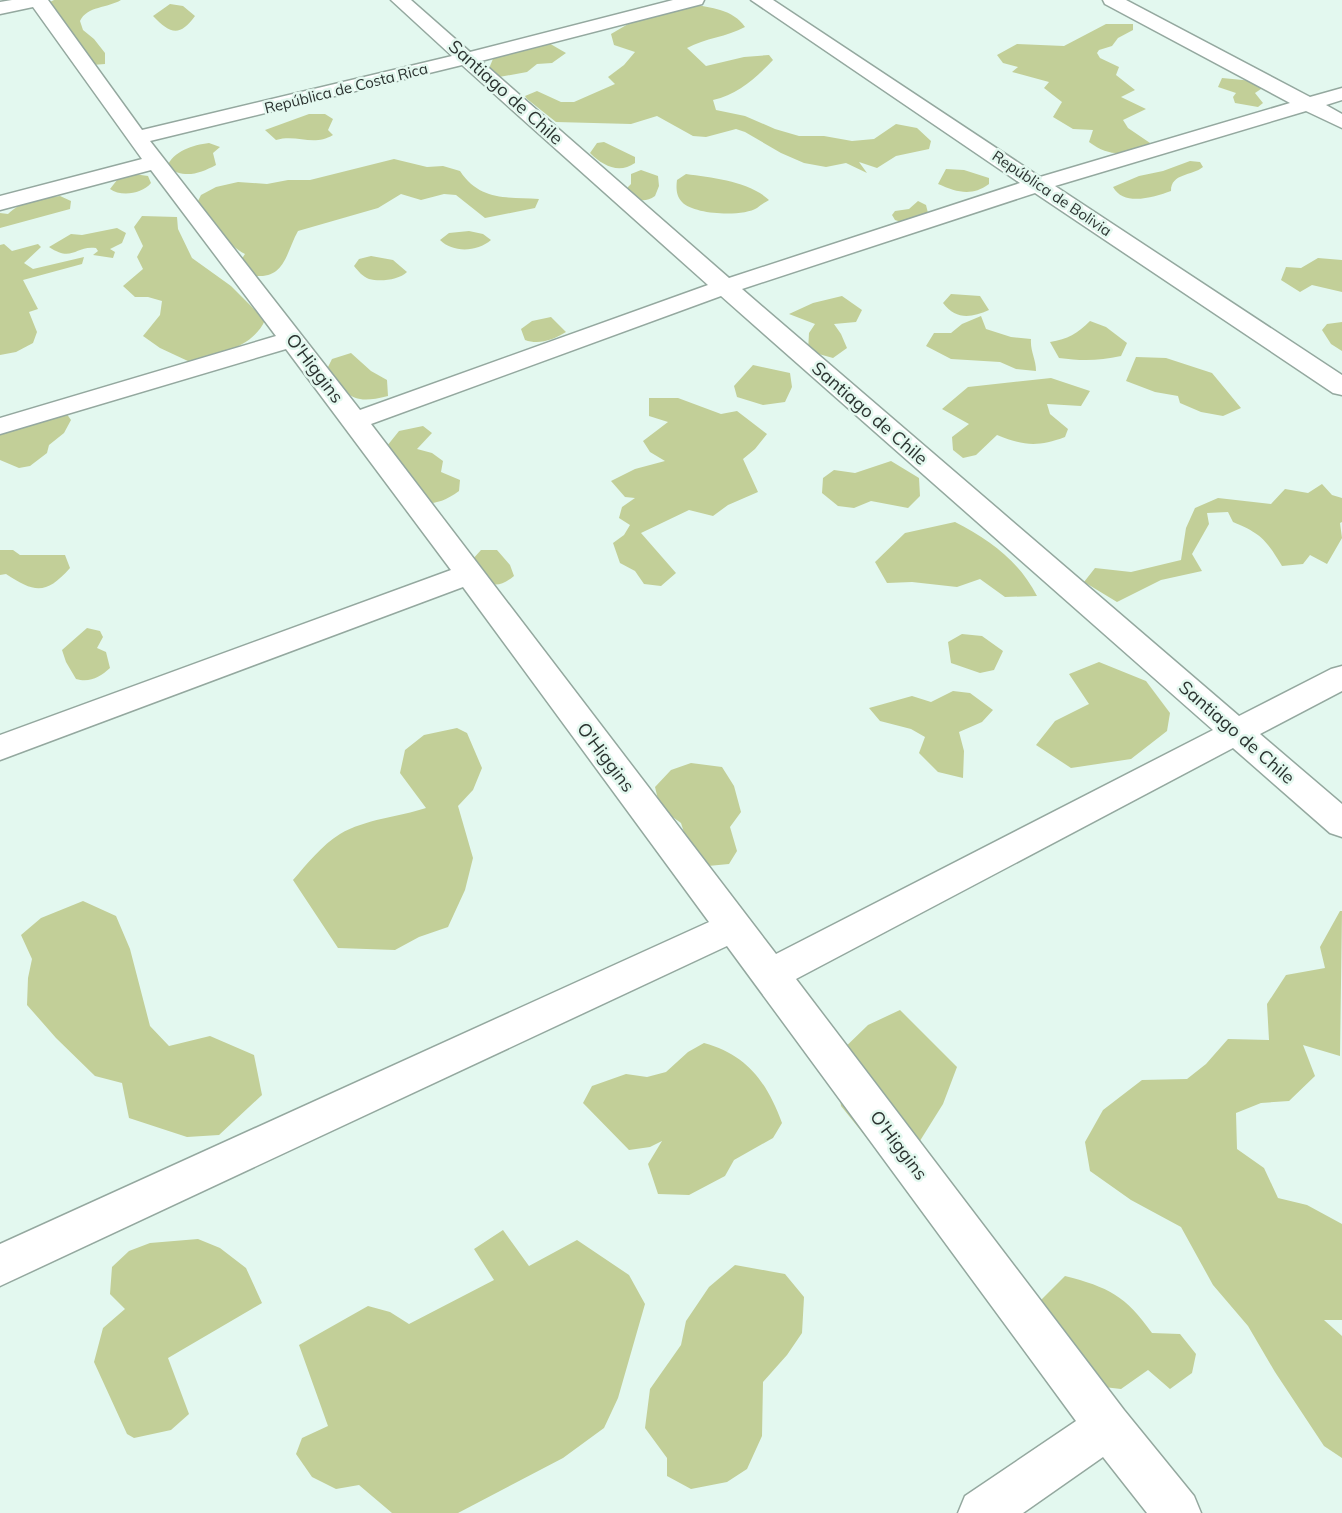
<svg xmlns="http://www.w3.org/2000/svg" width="1342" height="1513" viewBox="0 0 1342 1513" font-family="Mulish,sans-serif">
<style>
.green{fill:#c2cf98}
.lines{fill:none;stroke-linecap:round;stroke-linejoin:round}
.minor-casing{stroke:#94a89f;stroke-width:3}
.minor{fill:#fff;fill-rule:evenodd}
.labels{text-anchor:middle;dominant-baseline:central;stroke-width:5;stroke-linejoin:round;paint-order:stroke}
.far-street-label{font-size:15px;fill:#2b3330;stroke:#e3f8ef}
.street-label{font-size:18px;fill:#2b3330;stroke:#e3f8ef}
</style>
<rect width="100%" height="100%" fill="#e3f8ef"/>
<path class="green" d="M 54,0 L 121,0 C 108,8 87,6 80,21 L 83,30 L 94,39 L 105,53 L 105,64 L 92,65 L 46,4 Z
M 170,4 L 183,6 L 195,16 C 180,37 170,34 153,16 Z
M 691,4 C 711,8 733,9 745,27 C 727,37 705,38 687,48 L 706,66 L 744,57 L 769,55 L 773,60 C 755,79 738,94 713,100 L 716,110 L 745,116 L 775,129 L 799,136 L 824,136 L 852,141 L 874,139 L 896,124 L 917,128 L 931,141 L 929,149 L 896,156 L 877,168 L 859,162 L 867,173 L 846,163 L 826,167 L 804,163 L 781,153 L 745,132 L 736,129 L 706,137 L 693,136 L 657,116 L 631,124 L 556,122 L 527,99 L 525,96 L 537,91 L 561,102 L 574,102 L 615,84 L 608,77 L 624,65 L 635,52 L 614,45 L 611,34 L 652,10 Z
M 1106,24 L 1133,24 L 1133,30 L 1118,38 L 1112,46 L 1099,50 L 1097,53 L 1100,58 L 1119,67 L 1116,75 L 1135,90 L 1121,97 L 1146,109 L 1123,120 L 1128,128 L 1153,145 C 1128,154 1112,159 1089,142 L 1093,130 L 1073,129 L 1053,117 L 1062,102 L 1044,88 L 1049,82 L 1012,72 L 1018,67 L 1003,63 L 997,55 L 1017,44 L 1064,46 Z
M 547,42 L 566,53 L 552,63 L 537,64 L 527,72 L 488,79 L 481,72 L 490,66 L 495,54 Z
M 1222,78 L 1253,81 L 1261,85 L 1261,89 L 1255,93 L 1263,103 L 1258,107 L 1235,103 L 1233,97 L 1236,93 L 1218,87 Z
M 309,114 L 325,114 L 333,119 L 328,130 L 333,135 C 313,147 298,134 276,140 L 265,130 Z
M 604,142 L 635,157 L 635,163 C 619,174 603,166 590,153 L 597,143 Z
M 209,143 L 220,147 L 213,153 L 216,165 C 199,174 184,179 167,167 C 173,151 193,145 209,143 Z
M 394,159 L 427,167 L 443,166 L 460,171 C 480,201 506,197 539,199 L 535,208 L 485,218 L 456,195 L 444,194 L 421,200 L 401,194 L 378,208 L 298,231 C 286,252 285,282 251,275 L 241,260 L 245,254 C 228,246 208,217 198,201 L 201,195 L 216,187 L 238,182 L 267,184 L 288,180 L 310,180 Z
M 1190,161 L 1200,162 L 1203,167 C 1192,176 1171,173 1171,191 C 1154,197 1124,207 1113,187 L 1139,176 L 1163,171 Z
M 946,169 L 964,170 L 989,178 L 989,184 C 971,197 957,192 938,184 Z
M 641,170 L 658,176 L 659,186 L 655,196 C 645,203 636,201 627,193 L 628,187 L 631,184 L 631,174 Z
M 134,174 L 148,176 L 151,183 C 142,194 121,197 110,189 L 117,180 Z
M 686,174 C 713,178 749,181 769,200 C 764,203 761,205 757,208 C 743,217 694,215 682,202 C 676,196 676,187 677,180 Z
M 60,196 L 71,201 L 70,209 L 0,228 L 0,213 L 8,214 C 23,200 40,198 60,196 Z
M 918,201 L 926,205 L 928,213 L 910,225 L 895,220 L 892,215 L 895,211 L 909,209 Z
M 142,216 L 177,217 L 178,229 L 192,258 L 231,286 L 265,320 C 253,348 216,355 190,362 L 160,348 L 143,336 L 160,315 L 162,301 L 148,297 L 135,297 L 123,286 L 143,269 L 137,257 L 143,246 L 134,227 Z
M 117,228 L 126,233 L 122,243 L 110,249 L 115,252 L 113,258 L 93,255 L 98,251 L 96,248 C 75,245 73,263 49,247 L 71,234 L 82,235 Z
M 469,231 L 483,234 L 491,240 C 477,252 453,253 440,240 L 449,233 Z
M 4,244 L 12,251 L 38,244 L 41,247 L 24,263 L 33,269 L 84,257 L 82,264 L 23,280 L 38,309 L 29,312 L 37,332 L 33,343 L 16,352 L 0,355 L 0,245 Z
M 371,256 L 393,260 L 407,272 C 399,280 380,282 369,279 C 363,277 358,271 354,266 L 359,259 Z
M 1318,258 L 1342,260 L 1342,292 L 1312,285 L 1300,292 L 1281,280 L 1286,267 L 1301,268 Z
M 951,294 L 980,296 L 989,310 C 971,318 956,320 943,303 Z
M 842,296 L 862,310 L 856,322 L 834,324 L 841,334 L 847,348 L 833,358 L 808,351 L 809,333 L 815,324 L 789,314 L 813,303 Z
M 981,316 L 986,329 L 1011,337 L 1031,339 C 1030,351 1036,359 1036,371 L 1016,369 L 1000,362 L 951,359 L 926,346 L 934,333 L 951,333 L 962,324 Z
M 551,317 L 566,332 C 553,340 539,345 525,340 L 521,329 L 532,321 Z
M 1090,321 L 1106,327 L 1127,343 L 1121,356 C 1099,361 1081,361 1059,358 L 1050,342 C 1068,339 1077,334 1090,321 Z
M 1342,322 L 1342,351 L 1331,344 L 1322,330 L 1327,324 Z
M 351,353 L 371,371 L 387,380 L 388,396 C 353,405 349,397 326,371 L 332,359 Z
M 1136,357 L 1166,358 L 1212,373 L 1241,408 L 1223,416 L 1201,412 L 1180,403 L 1178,396 L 1155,392 L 1126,381 Z
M 753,365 L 790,373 L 792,387 L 785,402 L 763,405 L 737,397 L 734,386 Z
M 1051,378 L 1090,391 L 1081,406 L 1047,404 L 1050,414 L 1068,429 L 1065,437 C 1038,447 1024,446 997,435 L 976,455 L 963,458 L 953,450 L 952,437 L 969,424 L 942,409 L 968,387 Z
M 649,398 L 678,398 L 721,414 L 737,411 L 767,434 L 755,449 L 743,459 L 758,492 L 728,505 L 713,516 L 689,510 L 641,533 L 676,573 L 661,586 L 644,584 L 635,571 L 620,563 L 613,543 L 624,535 L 630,525 L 619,518 L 622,507 L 635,498 L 625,497 L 611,481 L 635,469 L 665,461 L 650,452 L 643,441 L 668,422 L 649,416 Z
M 64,410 L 71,420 L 64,433 L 49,445 L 47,453 L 30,466 L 19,468 L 0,460 L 0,422 L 20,412 Z
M 423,426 L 432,433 L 417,449 L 432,453 L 443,461 L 441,472 L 460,480 L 459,491 C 436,508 423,504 397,499 L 387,482 L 387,446 L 399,431 Z
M 891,461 L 919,478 L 920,496 L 908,508 L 871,501 L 854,508 L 838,506 L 822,493 L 823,478 L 834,470 L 855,473 Z
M 1322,484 L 1332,495 L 1342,498 L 1342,522 L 1340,523 L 1342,538 L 1327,564 L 1310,555 L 1303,564 L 1282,566 C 1266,540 1262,534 1233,522 L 1228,512 L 1207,513 L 1209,524 L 1192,554 L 1202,571 L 1161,580 L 1117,602 L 1084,582 L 1095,568 L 1131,572 L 1181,560 L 1186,528 L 1195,508 L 1218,498 L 1271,504 L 1285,489 L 1308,493 Z
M 955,522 C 990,540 1019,561 1037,596 L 1005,597 L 980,579 L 957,587 L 912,582 L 887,583 L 875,562 L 905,533 Z
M 0,550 L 13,550 L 20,555 L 65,555 L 70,568 C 46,595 35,593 6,574 L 0,575 Z
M 481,550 L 497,550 L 510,565 L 514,576 C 492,594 483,581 472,560 Z
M 87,628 L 100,631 L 103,637 L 97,648 L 106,652 L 110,668 C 100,677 90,683 76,679 L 66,662 L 62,650 Z
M 962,634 L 982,636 L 1003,651 L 994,670 L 980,673 L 951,663 L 948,642 Z
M 1099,662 L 1146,681 L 1170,713 L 1167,731 L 1131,759 L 1071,768 L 1036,745 L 1055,721 L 1089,704 L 1069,674 Z
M 953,691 L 970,693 L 993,710 L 982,722 L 959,732 L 964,751 L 963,778 L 938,772 L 919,753 L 925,737 L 911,729 L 880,721 L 869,708 L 912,696 L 931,702 Z
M 457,728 L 467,733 L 482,768 L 473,790 L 458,806 L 473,858 L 465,890 L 448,927 L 419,937 L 395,950 L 338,948 L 293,880 C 307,864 322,845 340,834 C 365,819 399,817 426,808 L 400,773 L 405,750 L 424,735 Z
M 691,763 L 722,767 L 734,786 L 741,812 L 730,827 L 737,851 L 729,864 L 708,866 L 689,848 L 681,823 L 660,808 L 655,787 L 671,770 Z
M 83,901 L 116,916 L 130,949 L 150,1026 L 169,1046 L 210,1036 L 254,1055 L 262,1095 L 219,1135 L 187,1137 L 129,1118 L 122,1083 L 95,1076 L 56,1038 L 27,1005 L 28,978 L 32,959 L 21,935 L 41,918 Z
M 1340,911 L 1342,911 L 1340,1056 L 1303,1045 L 1315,1076 L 1289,1101 L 1261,1103 L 1236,1113 L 1237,1149 L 1264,1168 L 1278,1198 L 1307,1205 L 1342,1224 L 1342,1320 L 1324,1320 L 1342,1336 L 1342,1458 L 1324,1446 L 1275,1372 L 1248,1326 L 1213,1285 L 1181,1227 L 1131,1200 L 1090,1171 L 1085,1142 L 1103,1110 L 1142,1080 L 1187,1079 L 1206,1064 L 1228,1039 L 1269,1040 L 1267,1004 L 1286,975 L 1325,968 L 1320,947 Z
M 900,1010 L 957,1067 L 943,1104 L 918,1144 L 870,1142 L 841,1106 L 834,1058 L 868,1025 Z
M 704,1043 C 747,1055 767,1082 782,1123 L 773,1138 L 734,1160 L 725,1176 L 689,1195 L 658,1194 L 648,1164 L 662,1141 L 650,1147 L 629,1150 L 583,1103 L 592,1086 L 626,1074 L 647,1077 L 666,1072 L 688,1052 Z
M 503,1230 L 529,1266 L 577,1240 L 629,1275 L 645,1304 L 618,1398 L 604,1428 L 563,1458 L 458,1513 L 392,1513 L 359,1485 L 336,1489 L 312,1477 L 296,1454 L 302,1438 L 328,1426 L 299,1345 L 368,1306 L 390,1312 L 409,1324 L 494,1280 L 474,1249 Z
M 198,1239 L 220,1248 L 246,1268 L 262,1303 L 168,1358 L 189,1414 L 171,1430 L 134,1438 L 127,1434 L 94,1362 L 103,1328 L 125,1309 L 110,1294 L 112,1267 L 129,1251 L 150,1243 Z
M 735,1265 L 785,1274 L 804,1297 L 802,1333 L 787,1355 L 763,1382 L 762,1436 L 747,1469 L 727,1482 L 691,1489 L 667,1476 L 667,1458 L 645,1428 L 650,1389 L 681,1345 L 686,1321 L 709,1287 Z
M 1065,1276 C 1108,1287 1126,1296 1152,1333 L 1180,1334 L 1196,1354 L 1192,1373 L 1170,1389 L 1148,1370 L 1121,1389 L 1095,1386 L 1038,1303 Z"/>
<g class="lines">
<defs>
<path id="minor" d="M 12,0 L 48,0 L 142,130 L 452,56 L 391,0 L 411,0 L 470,52 L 673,0 L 704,0 L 702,4 L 481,61 L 729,278 L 1020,183 L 751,0 L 773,0 L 1040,177 L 1290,103 L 1105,4 L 1103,0 L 1126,0 L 1310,97 L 1342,88 L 1342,100 L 1326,105 L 1342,114 L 1342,128 L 1306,111 L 1055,186 L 1342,375 L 1342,395 L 1333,393 L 1035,193 L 742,289 L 1239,716 L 1331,669 L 1342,666 L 1342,691 L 1260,734 L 1342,804 L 1342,837 L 1330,833 L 1233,748 L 796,979 L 1124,1410 L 1194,1496 L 1201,1513 L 1147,1513 L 1103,1457 L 1023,1513 L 958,1513 L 965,1496 L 1076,1421 L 727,946 L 0,1286 L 0,1244 L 709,922 L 463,587 L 0,760 L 0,735 L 451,570 L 286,349 L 0,434 L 0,418 L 276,336 L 151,170 L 0,210 L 0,196 L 142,159 L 33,7 L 0,14 L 0,2 ZM 462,65 L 708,285 L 360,410 L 150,141 ZM 721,296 L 1213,730 L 776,954 L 371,424 Z"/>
</defs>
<use href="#minor" class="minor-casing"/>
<use href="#minor" class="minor"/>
</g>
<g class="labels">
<g class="far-street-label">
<text transform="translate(346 88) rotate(-14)">República de Costa Rica</text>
<text transform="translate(1052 193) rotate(34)">República de Bolivia</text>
</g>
<g class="street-label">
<text transform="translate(506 92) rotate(42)">Santiago de Chile</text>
<text transform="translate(315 368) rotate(53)">O'Higgins</text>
<text transform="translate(870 413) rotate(41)">Santiago de Chile</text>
<text transform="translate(1237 732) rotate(41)">Santiago de Chile</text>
<text transform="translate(606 757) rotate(53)">O'Higgins</text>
<text transform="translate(899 1145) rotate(53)">O'Higgins</text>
</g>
</g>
</svg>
